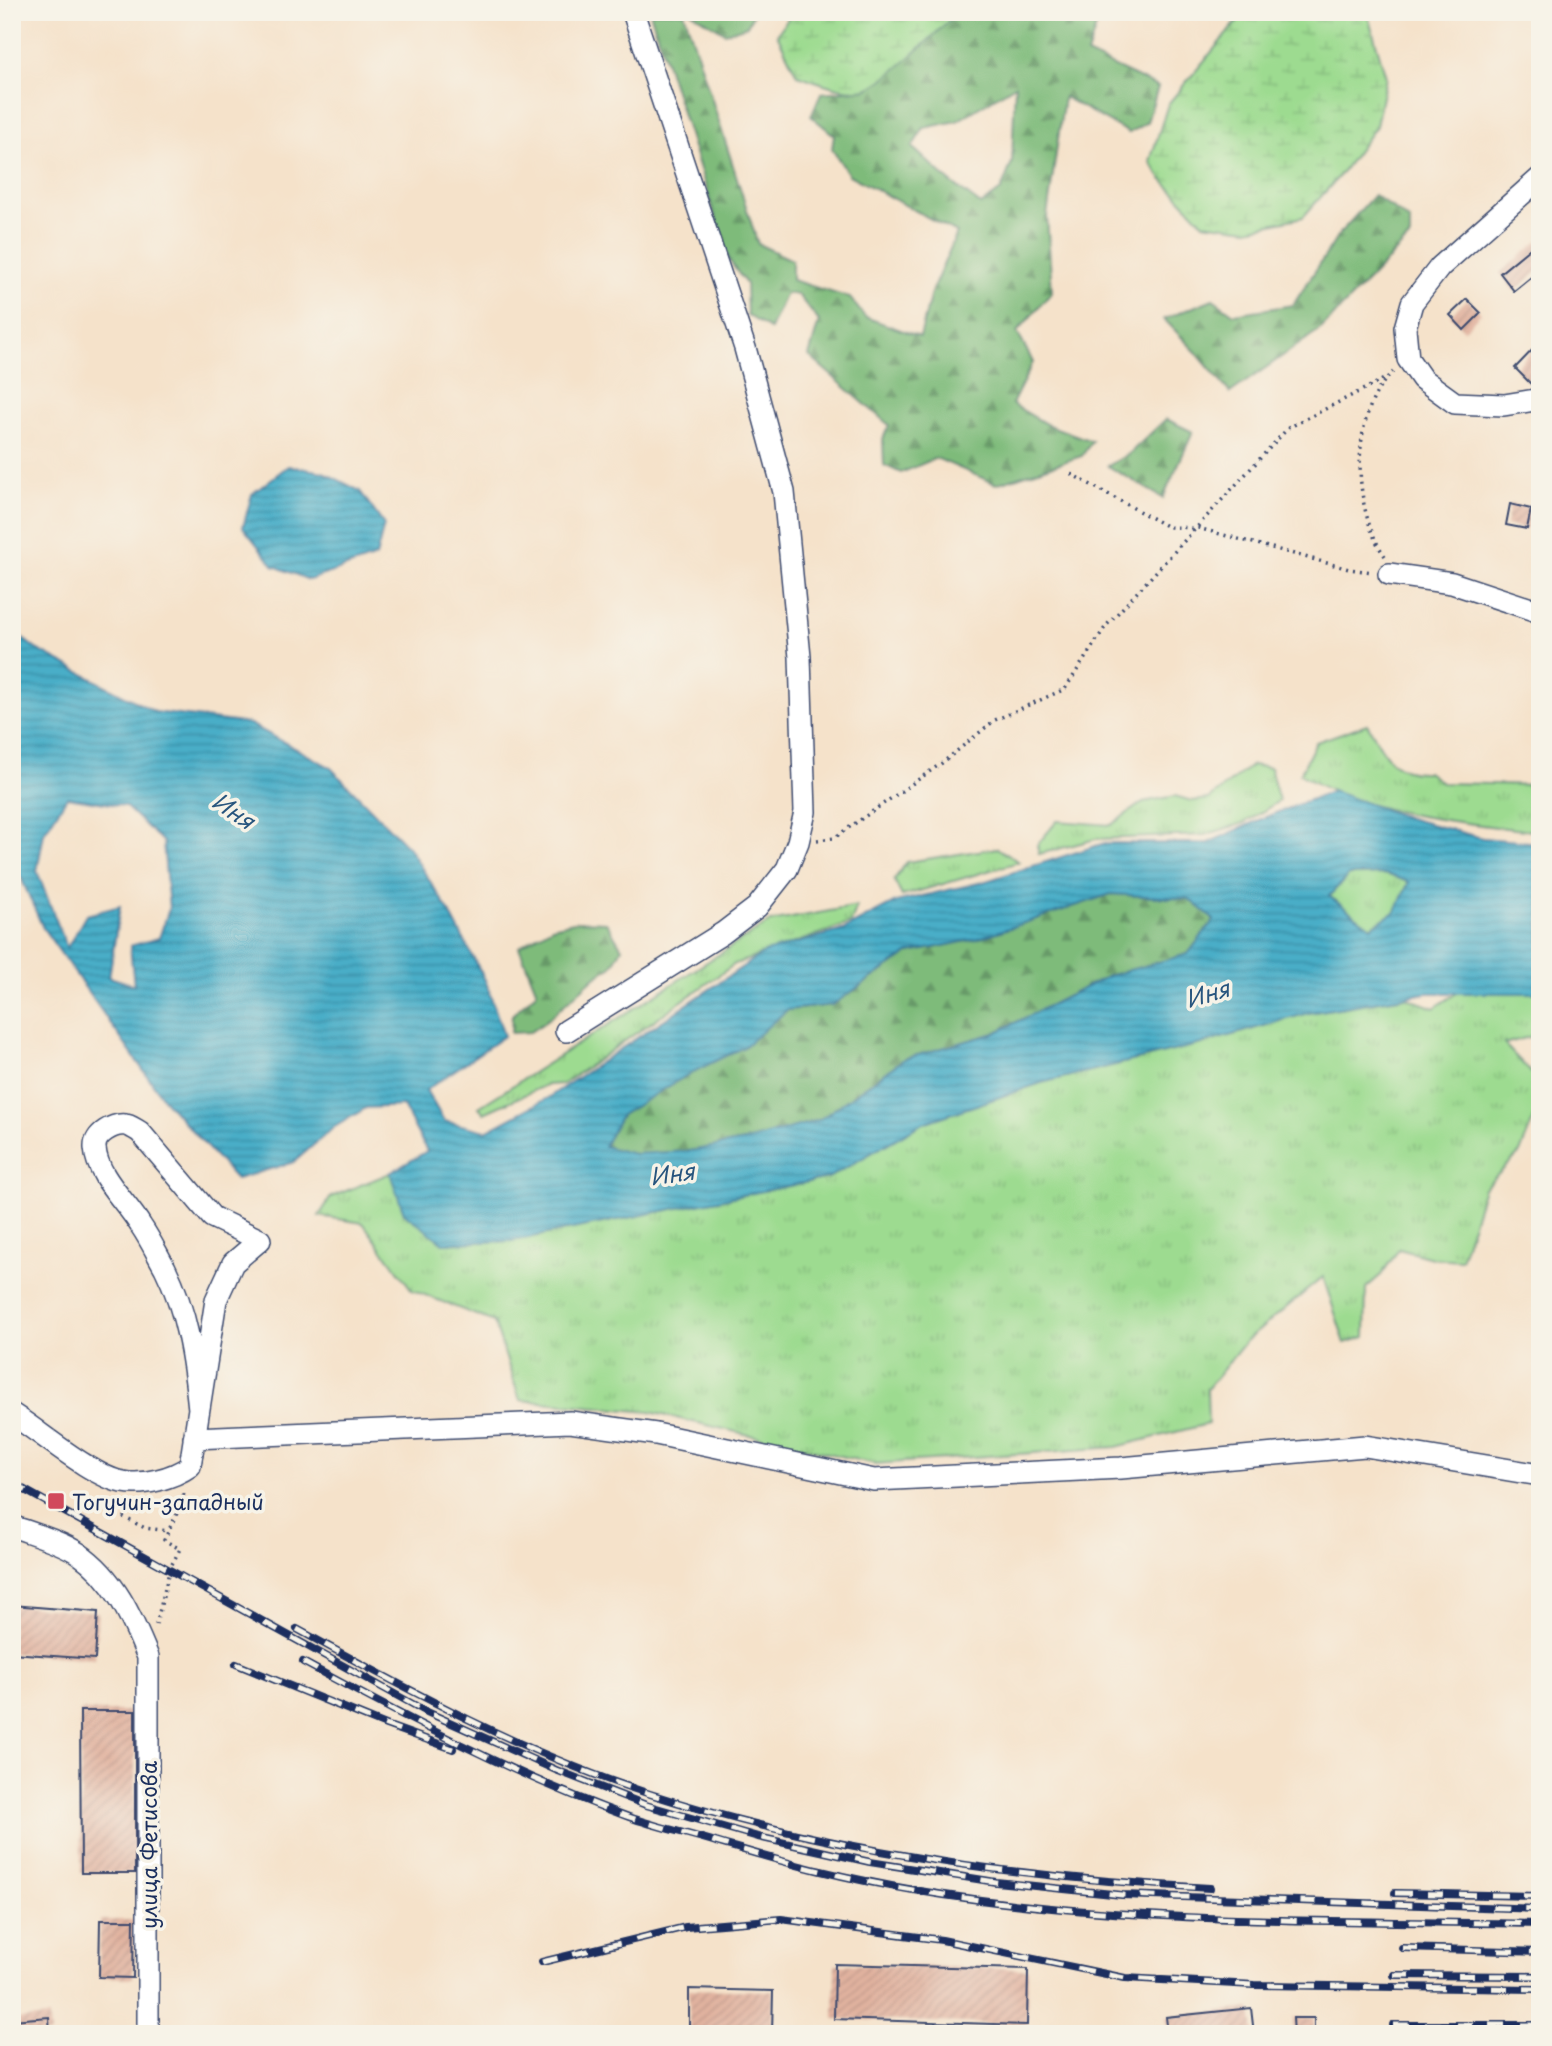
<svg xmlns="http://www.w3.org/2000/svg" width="1552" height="2046" viewBox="0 0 1552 2046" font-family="'Playpen Sans',sans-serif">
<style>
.grass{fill:url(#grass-tufts);stroke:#5c8577;stroke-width:2}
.forest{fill:url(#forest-firs);stroke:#4c756c;stroke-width:2;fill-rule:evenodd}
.wetland{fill:url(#wetland-marsh);stroke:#5c8577;stroke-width:2}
.water{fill:url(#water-rules);stroke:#326e93;stroke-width:2;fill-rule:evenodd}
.building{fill:url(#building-hatch)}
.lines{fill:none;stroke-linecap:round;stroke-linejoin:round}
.minor-casing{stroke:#3c4a6e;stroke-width:24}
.path{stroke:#3c4a6e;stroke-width:3.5;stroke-dasharray:2 5;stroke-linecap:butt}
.minor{stroke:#fff;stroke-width:21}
.rail-casing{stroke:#1b2f5e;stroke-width:8}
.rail{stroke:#f7f3e8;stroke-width:5;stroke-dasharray:16;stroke-linecap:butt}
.poi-dot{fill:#d1495b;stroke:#f7f3e8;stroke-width:2.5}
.labels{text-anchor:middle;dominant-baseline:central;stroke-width:7;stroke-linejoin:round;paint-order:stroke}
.poi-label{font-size:21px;fill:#1b2f5e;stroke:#f7f3e8;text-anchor:start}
.street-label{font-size:21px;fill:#1b2f5e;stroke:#f7f3e8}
.water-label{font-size:23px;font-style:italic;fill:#28557e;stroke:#f7f3e8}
</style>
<defs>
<pattern id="grass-tufts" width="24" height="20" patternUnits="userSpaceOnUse" patternTransform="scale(1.75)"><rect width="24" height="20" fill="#9ddb90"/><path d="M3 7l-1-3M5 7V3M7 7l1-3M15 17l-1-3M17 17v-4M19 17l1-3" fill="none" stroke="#87bc7f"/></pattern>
<pattern id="forest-firs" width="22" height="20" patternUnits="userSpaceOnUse" patternTransform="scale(1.75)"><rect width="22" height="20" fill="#7ebb7a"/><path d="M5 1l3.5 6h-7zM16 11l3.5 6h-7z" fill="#669867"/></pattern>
<pattern id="wetland-marsh" width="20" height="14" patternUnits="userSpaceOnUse" patternTransform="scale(1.75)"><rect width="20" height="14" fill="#9ddb90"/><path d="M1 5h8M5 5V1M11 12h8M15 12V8" fill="none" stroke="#87bc7f"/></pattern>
<pattern id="water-rules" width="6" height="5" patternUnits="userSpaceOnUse" patternTransform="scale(1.75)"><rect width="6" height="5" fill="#48aec8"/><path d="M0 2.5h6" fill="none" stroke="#3b8ea6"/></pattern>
<pattern id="building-hatch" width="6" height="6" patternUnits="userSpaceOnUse" patternTransform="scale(1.75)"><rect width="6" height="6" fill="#e1b29f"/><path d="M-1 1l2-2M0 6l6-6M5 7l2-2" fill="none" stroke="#c0998b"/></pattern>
</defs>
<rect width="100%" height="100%" fill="#f7f3e8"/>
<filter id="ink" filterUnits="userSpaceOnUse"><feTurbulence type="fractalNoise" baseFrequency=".0143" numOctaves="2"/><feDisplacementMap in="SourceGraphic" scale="14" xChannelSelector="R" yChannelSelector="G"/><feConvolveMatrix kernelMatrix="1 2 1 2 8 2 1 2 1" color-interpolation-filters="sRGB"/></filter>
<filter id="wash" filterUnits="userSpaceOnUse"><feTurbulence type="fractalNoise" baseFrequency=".00686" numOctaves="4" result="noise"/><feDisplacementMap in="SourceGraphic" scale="28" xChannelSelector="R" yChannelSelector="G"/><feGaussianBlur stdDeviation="1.57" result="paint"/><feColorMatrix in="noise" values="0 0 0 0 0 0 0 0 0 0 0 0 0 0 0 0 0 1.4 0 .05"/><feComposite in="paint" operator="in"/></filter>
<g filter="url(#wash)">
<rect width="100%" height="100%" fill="#f5e2ca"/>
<path class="grass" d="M 1367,724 C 1385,752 1389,774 1427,772 L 1442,783 L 1540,785 L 1540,832 C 1465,823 1363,815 1300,774 L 1316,742 Z
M 1252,765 L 1270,768 L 1279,801 L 1244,823 L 1204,835 L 1096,839 L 1039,854 L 1037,845 L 1057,821 L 1111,825 L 1143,802 L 1175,796 L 1192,801 L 1209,799 Z
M 997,848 L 1019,862 L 902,896 L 894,880 L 907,862 Z
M 1386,874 L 1409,882 L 1396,911 L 1370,927 L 1329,896 L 1349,875 Z
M 857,906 L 851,923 L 735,964 L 563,1084 L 546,1085 L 484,1113 L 479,1107 L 770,922 Z
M 1457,993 L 1540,993 L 1540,1034 L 1504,1044 L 1540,1082 L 1540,1102 L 1520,1153 L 1484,1188 L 1461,1260 L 1432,1258 L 1399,1249 L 1381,1275 L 1366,1288 L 1365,1337 L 1345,1343 L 1323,1277 L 1246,1341 L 1207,1389 L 1208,1424 L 1116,1447 L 875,1464 L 650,1412 L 520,1400 L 494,1322 L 412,1290 L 363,1223 L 319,1216 L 331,1197 L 390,1173 L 404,1213 L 443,1243 L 512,1241 L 828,1178 L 923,1123 L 1041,1083 L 1201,1044 L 1308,1013 L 1405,997 L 1434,1008 Z"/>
<path class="forest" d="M 650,12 L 684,12 L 758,244 L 792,260 L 792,280 L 850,298 L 865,317 L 920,337 L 931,293 L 957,233 L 849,175 L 832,149 L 834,135 L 811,116 L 821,93 L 868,89 L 924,45 L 957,12 L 1101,12 L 1087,54 L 1158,87 L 1147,122 L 1129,133 L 1064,97 L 1047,216 L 1052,292 L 1017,332 L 1033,362 L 1012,404 L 1048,425 L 1092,441 L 1082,456 L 996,484 L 936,458 L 901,473 L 884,465 L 883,439 L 889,425 L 809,356 L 819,321 L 798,295 L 786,293 L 770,329 L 747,315 L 746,284 L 729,260 ZM 1015,85 L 1012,162 L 1001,190 L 981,205 L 949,181 L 912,147 L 924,128 L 957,121 Z
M 691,12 L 754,12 L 747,26 L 725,33 Z
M 1374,195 L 1410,221 L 1410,237 L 1322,328 L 1230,393 L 1196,352 L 1164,319 L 1213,299 L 1234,314 L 1293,305 L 1340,233 Z
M 1166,419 L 1193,432 L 1163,498 L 1108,466 L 1130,453 Z
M 1111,894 L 1189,899 L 1214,920 L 1188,954 L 1108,976 L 995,1033 L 904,1059 L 820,1120 L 750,1140 L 690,1151 L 634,1154 L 603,1147 L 621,1115 L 691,1072 L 744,1047 L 787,1010 L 832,1005 L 909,953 L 976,939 Z
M 578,921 L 606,922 L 622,948 L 612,966 L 595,977 L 545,1022 L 530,1032 L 511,1033 L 512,1015 L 537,992 L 519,947 L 552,927 Z"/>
<path class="wetland" d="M 793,12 L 957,12 C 943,27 883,85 866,89 C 844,94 818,81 797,75 L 777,34 Z
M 1245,12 L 1367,12 L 1386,77 L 1376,126 L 1340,175 L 1303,217 L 1248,229 L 1203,223 L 1160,177 L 1150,161 L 1168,104 Z"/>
<path class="water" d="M 288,466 L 323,472 L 360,491 L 384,525 L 376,557 L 309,580 L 274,566 L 243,527 L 252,494 Z
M 12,630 L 36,649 L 155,712 L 250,724 L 330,767 L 409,848 L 450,913 L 486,982 L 504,1036 L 426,1090 L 444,1121 L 486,1131 L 546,1099 L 765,952 L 843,930 L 896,902 L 983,882 L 1105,843 L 1208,843 L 1268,816 L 1333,791 L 1408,818 L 1482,838 L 1540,843 L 1540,993 L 1427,993 L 1308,1013 L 1201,1044 L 1041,1083 L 923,1123 L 828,1178 L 512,1241 L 443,1243 L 404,1213 L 390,1173 L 427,1151 L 403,1106 L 366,1108 L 333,1128 L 294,1162 L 236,1179 L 165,1101 L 43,928 L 12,857 ZM 67,797 L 125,806 L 163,842 L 169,909 L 159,938 L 130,946 L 134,985 L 109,977 L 120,906 L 86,915 L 67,948 L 37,871 L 44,833 ZM 1386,874 L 1409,882 L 1396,911 L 1371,927 L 1329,896 L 1349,875 ZM 1111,894 L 1189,899 L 1214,920 L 1188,954 L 1108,976 L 995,1033 L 904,1059 L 819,1120 L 750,1140 L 690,1151 L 634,1154 L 604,1146 L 621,1115 L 691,1073 L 744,1047 L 787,1010 L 832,1005 L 909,953 L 976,939 Z"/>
<g id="blocks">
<path class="building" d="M 1540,240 L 1540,270 L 1514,291 L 1500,273 Z
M 1467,299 L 1481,313 L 1464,330 L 1450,315 Z
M 1540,342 L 1540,375 L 1531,384 L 1515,368 Z
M 1510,504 L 1531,509 L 1527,529 L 1506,525 Z
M 12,1605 L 98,1612 L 95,1659 L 12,1653 Z
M 80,1711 L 135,1711 L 135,1873 L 81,1873 Z
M 100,1920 L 134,1920 L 133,1978 L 99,1977 Z
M 835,1964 L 1028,1969 L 1027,2025 L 834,2019 Z
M 689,1989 L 773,1991 L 772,2034 L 689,2033 Z
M 1251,2008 L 1254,2034 L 1168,2034 L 1166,2017 Z
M 49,2017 L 50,2034 L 12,2034 L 12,2020 Z
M 1293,2018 L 1314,2018 L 1314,2034 L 1294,2034 Z"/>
</g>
</g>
<g filter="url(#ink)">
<use href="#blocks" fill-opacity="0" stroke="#3c4a6e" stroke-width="2"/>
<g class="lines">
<defs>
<path id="minor" d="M 1540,178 L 1440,267 L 1412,303 L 1405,328 L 1408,359 L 1422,379 L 1455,403 L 1504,405 L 1535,400 L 1540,396
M 1389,574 L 1452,583 L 1540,612
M 566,1031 L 723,933 L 757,907 L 787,869 L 798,842 L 805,812 L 800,657 L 784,492 L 745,348 L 633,12
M 12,1414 C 39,1431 94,1478 123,1482 C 144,1486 173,1478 190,1466 L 216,1300 L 233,1263 L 260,1240 L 212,1217 L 140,1132 C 136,1130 130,1125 126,1125 C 114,1123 94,1134 95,1148 C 97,1177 127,1202 141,1226 C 150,1239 157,1254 165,1268 C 187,1312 194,1360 199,1409
M 194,1438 L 570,1422 L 656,1434 L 874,1480 L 1121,1468 L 1365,1446 L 1540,1475
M 12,1526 C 33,1534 60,1541 78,1553 C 115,1578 132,1618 148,1657 L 148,2034"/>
</defs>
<use href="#minor" class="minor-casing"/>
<path class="path" d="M 1071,474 L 1168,527 L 1198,528 L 1349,569 L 1372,572
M 1385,556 C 1352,511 1349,411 1393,372
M 817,840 L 834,838 L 942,763 L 995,720 L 1065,689 L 1106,626 L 1288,428 L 1386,378
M 123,1517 L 145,1528 L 168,1531
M 156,1625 L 170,1568 L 180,1549 L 164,1540 L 181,1505 L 185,1489"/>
<use href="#minor" class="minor"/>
<defs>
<path id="rail" d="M 12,1483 L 427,1712 L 556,1770 L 646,1805 L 758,1837 L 870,1862 L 996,1882 L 1122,1895 L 1540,1909
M 297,1629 C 406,1689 528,1755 647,1793 C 830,1852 1019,1878 1210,1888
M 303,1662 C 408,1719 516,1776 629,1817 C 657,1827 687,1833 716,1842 C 751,1852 786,1863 821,1871 C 1050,1927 1306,1919 1540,1924
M 236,1664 L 386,1725 L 453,1749
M 1395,1893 L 1540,1896
M 1402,1948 L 1540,1952
M 542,1962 L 686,1927 L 781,1919 L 942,1940 L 1125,1978 L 1254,1985 L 1540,1989
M 1394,1975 L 1540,1976
M 1393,2025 L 1540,2025"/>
</defs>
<use href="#rail" class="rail-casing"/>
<use href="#rail" class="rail"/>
</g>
</g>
<rect class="poi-dot" x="47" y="1492" width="18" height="18" rx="3.5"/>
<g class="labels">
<g class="poi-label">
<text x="72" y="1501">Тогучин-западный</text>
</g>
<g class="street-label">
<text transform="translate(148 1845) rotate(-90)">улица Фетисова</text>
</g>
<g class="water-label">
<text transform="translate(234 810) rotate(34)">Иня</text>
<text transform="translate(1207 993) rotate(-16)">Иня</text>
<text transform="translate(672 1173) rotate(-8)">Иня</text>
</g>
</g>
<rect width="1552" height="2046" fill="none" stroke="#f7f3e8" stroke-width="42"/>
</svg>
